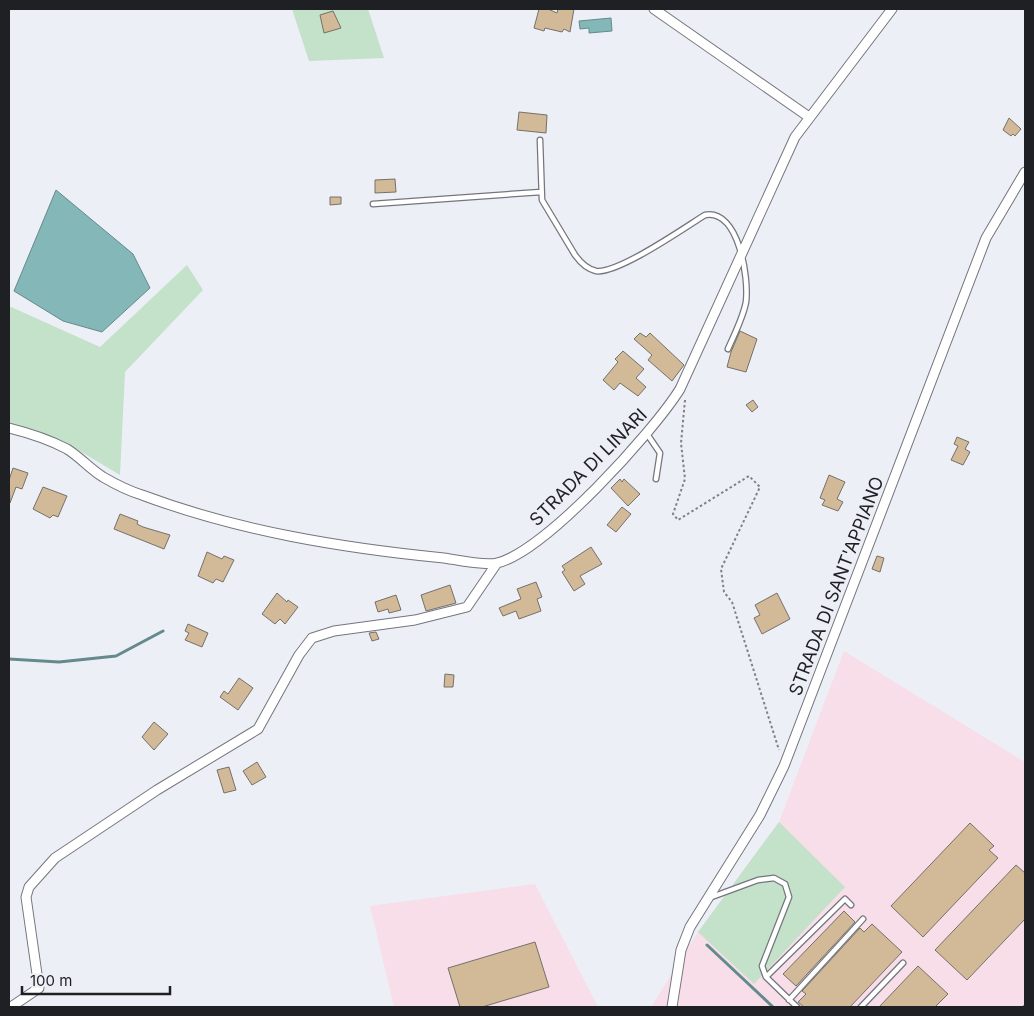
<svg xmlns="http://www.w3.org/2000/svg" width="1034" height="1016" viewBox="0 0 1034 1016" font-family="Inter,sans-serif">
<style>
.industrial{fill:#f7dee8}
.green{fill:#c3e2c9}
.water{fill:#83b7b8;stroke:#658a8b}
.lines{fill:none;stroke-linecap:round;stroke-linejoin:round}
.stream{stroke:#658a8b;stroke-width:3}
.building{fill:#d2b997;stroke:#75716a}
.service-casing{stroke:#74767d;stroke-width:7}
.minor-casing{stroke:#74767d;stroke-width:11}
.path{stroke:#808186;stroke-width:2;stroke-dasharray:2.5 2.5;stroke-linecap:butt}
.service{stroke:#fff;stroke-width:4.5}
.minor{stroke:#fff;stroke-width:9}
.labels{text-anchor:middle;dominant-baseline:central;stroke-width:4;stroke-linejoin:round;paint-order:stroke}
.street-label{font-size:18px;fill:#1f2023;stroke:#edeff7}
</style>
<rect width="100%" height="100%" fill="#edeff7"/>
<path class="industrial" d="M 844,651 L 1025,762 L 1025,1007 L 651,1007 L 698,932 L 779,822 Z
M 535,884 L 598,1007 L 394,1007 L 370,906 Z"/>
<path class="green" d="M 292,9 L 368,9 L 384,58 L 309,61 Z
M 187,265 L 203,290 L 125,372 L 120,475 L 63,441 L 9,422 L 9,306 L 100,347 Z
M 779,822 L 845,887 L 754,984 L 698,932 Z"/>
<path class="water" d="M 611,18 L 612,31 L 589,33 L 589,28 L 580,29 L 579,21 Z
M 56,190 L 133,254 L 150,288 L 102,332 L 63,321 L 14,291 Z"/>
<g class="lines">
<path class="stream" d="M 9,659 L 59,662 L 116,656 L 163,631
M 707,945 L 773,1007"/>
</g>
<path class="building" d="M 539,9 L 548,9 L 557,13 L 558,9 L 574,9 L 570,32 L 564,29 L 562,32 L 545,28 L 544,31 L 534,28 Z
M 333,11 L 341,28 L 324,33 L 320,15 Z
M 519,112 L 547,115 L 546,133 L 517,130 Z
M 1009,118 L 1021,129 L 1015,136 L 1013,134 L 1011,136 L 1003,130 Z
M 395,179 L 396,192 L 375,193 L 375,180 Z
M 330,197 L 341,197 L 341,204 L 330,205 Z
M 740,331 L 757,339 L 746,372 L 727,367 L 731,352 Z
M 640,333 L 646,337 L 650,333 L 684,365 L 672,381 L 648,360 L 652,355 L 634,339 Z
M 623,351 L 644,369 L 636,378 L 646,387 L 638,396 L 620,383 L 614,390 L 603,380 L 618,362 L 615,359 Z
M 753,400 L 758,407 L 752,412 L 746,405 Z
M 957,437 L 969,442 L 965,449 L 970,452 L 963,465 L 951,460 L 958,446 L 954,444 Z
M 13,468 L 28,473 L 22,489 L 16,487 L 10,503 L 9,480 Z
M 829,475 L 845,482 L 837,499 L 843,502 L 838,511 L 822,505 L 825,500 L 820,498 Z
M 620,479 L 622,482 L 624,479 L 640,494 L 628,506 L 611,488 Z
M 43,487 L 67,496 L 58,517 L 53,515 L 50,518 L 33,509 Z
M 622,507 L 631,514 L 616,532 L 607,525 Z
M 120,514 L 138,521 L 137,524 L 143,527 L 170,535 L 164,549 L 114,529 Z
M 591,547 L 602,564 L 580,576 L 585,584 L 574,591 L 562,572 L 565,570 L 562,566 Z
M 207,552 L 222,559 L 224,556 L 234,560 L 223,582 L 216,579 L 213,583 L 198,576 Z
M 877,556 L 884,558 L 880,572 L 872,569 Z
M 536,582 L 542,597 L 537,599 L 541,611 L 519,619 L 516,611 L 503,616 L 499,608 L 521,599 L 517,589 Z
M 450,585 L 456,603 L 426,611 L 421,595 Z
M 277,593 L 287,602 L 288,600 L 298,607 L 285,624 L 280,619 L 275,624 L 262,614 Z
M 777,593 L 790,619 L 762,634 L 754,618 L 760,615 L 755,605 Z
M 396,595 L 401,610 L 389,613 L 388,609 L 378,612 L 375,602 Z
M 188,624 L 208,633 L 202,647 L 185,640 L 189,633 L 185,631 Z
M 376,632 L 379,639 L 372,641 L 369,633 Z
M 445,674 L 454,675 L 453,687 L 444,687 Z
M 239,678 L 253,688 L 238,710 L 220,697 L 224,691 L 228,694 Z
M 154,722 L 168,734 L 154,750 L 142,737 Z
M 257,762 L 266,777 L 252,785 L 243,771 Z
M 229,767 L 236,790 L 224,793 L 217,770 Z
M 970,823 L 994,846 L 989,850 L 998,858 L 923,937 L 891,906 Z
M 1016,865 L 1025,873 L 1025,919 L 967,980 L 935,950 Z
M 844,911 L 855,922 L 796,986 L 783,974 Z
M 872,924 L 902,952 L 850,1007 L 804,1007 L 798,1002 L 806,994 L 802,991 L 860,928 L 864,932 Z
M 535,942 L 549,987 L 482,1007 L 460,1007 L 448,968 Z
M 918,966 L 948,994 L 935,1007 L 879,1007 Z"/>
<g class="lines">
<defs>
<path id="service" d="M 540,140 L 542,200 L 575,255 C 580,262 587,269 596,271 C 618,274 684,228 705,215 C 739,209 749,278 746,302 C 743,318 734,335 728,349
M 373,204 L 541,192
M 647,434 L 660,453 L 656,479
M 709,898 L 758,880 L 774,878 L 785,884 L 789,897 L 762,966 L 766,977 L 797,1007
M 766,977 L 845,899 L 851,905
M 789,1000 L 863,919
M 861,1007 L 903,963"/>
<path id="minor" d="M 654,9 L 809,117
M 9,428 C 29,433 48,439 67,449 C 80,457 90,469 103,477 C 115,484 129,491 142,495 C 238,531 342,548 444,558 C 457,560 485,566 497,563 C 545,552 654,431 680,389 L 795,137 L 892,9
M 11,1007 L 39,988 L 26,897 L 29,887 L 55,858 L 157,790 L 258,729 L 299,655 L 312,638 L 334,631 L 415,620 L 467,607 L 497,563
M 672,1007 L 681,950 L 690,927 L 760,815 L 784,766 L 986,238 L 1025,172"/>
</defs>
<use href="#service" class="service-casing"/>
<use href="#minor" class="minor-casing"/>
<path class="path" d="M 685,400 L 681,443 L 685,479 L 673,514 L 678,520 L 749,476 L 760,487 L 721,569 L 724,592 L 732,602 L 779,750
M 1023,1007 L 1025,1005"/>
<use href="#service" class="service"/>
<use href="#minor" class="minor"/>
</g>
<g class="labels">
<g class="street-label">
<text transform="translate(588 467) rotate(-45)">STRADA DI LINARI</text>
<text transform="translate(836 586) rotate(-69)">STRADA DI SANT'APPIANO</text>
</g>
</g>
<rect width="1034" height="1016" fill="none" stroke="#1f2023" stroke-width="20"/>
<path d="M22 986v8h148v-8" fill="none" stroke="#1f2023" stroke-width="2.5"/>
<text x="30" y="986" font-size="15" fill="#1f2023" stroke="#edeff7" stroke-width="4" paint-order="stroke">100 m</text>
</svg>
